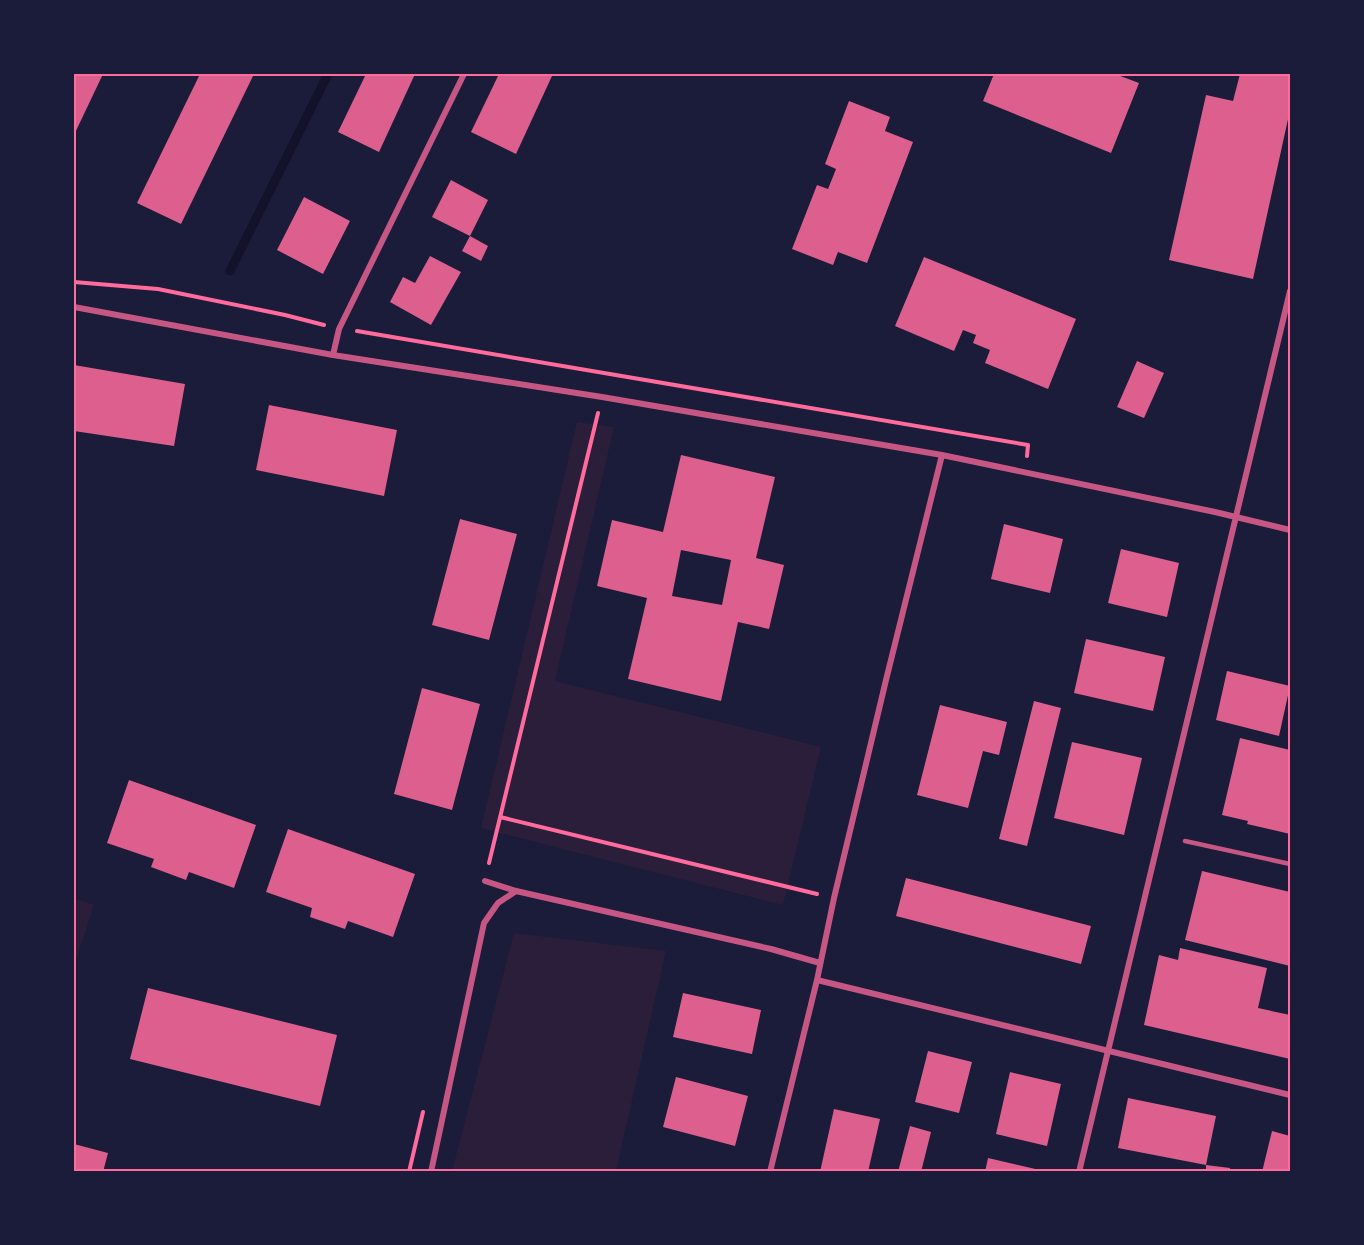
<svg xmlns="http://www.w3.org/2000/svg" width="1364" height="1245" viewBox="0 0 1364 1245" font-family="'Fira Sans Condensed',sans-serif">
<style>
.green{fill:#2a1e3b}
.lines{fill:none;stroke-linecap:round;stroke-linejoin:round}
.stream{stroke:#12122b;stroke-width:9}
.building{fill:#dd5f8e;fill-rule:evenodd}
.path{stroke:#ff6b9d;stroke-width:4}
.service{stroke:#c65784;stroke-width:4.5}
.minor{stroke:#c65784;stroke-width:6}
.neatline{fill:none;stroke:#ff6b9d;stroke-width:2}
</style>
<rect width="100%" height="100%" fill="#1b1b3a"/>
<path class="green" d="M 577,422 L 614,427 L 555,681 L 821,747 L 783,905 L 481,828 Z
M 74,898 L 94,905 L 74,966 Z
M 514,933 L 666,951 L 616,1171 L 452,1171 Z"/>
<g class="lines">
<path class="stream" d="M 230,271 L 328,74"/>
</g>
<path class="building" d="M 74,74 L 103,74 L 74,135 Z
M 200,74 L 254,74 L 181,224 L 137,203 Z
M 366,74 L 415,74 L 379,152 L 338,132 Z
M 499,74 L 547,74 L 552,76 L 516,154 L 471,132 Z
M 994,74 L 1115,74 L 1139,83 L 1111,153 L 983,101 Z
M 1240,74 L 1290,74 L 1290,110 L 1253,279 L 1169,260 L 1206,95 L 1233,101 Z
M 849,101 L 890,117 L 885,131 L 913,142 L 867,263 L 838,252 L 833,265 L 792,249 L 817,185 L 828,189 L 836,169 L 825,164 Z
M 451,180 L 488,200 L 470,236 L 432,217 Z
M 304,197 L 350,221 L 323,274 L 277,250 Z
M 470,236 L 488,246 L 481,261 L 462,251 Z
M 430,256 L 461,272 L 431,325 L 390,302 L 403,277 L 415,283 Z
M 924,257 L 1076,319 L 1048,389 L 985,363 L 990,350 L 973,343 L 976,335 L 963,330 L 954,351 L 895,326 Z
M 1137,361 L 1164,373 L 1144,418 L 1117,407 Z
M 74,365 L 185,384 L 174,446 L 74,431 Z
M 269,405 L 397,430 L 384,496 L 256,470 Z
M 681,455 L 775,477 L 756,558 L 784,565 L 769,629 L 738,622 L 721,701 L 628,679 L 647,598 L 597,586 L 612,520 L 663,532 ZM 681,550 L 731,560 L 722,605 L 672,596 Z
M 460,519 L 517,534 L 489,640 L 432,625 Z
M 1004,524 L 1063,539 L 1050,593 L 991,579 Z
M 1121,549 L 1179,563 L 1167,617 L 1108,603 Z
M 1086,639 L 1165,657 L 1153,711 L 1074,693 Z
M 1227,671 L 1290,686 L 1279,736 L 1216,720 Z
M 422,688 L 480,704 L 452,810 L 394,794 Z
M 1034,701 L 1061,708 L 1027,846 L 999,839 Z
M 940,705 L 1007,722 L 999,755 L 983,751 L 968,808 L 917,795 Z
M 1240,738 L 1290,750 L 1290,834 L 1247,824 L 1248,821 L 1222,815 Z
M 1072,742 L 1142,758 L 1124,835 L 1054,818 Z
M 129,780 L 256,825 L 234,888 L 189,872 L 186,880 L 151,867 L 154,859 L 107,843 Z
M 288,829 L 415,874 L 393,937 L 348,921 L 345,929 L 310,917 L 312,908 L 266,892 Z
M 1202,871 L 1290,892 L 1290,966 L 1185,940 Z
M 906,878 L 1091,926 L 1081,964 L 896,916 Z
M 1180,948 L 1267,968 L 1258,1008 L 1290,1015 L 1290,1059 L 1144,1025 L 1159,955 L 1178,960 Z
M 148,988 L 337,1035 L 320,1106 L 130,1059 Z
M 683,993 L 761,1010 L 752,1054 L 673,1037 Z
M 928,1051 L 972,1062 L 959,1113 L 915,1102 Z
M 1010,1072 L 1061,1084 L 1047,1146 L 996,1134 Z
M 676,1077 L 748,1096 L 735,1146 L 663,1127 Z
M 1128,1098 L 1216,1116 L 1206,1165 L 1118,1148 Z
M 834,1109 L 880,1119 L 868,1172 L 820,1172 Z
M 910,1126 L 931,1132 L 921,1172 L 898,1172 Z
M 1272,1131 L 1290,1136 L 1290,1172 L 1262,1172 Z
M 74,1144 L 108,1153 L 103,1172 L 74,1172 Z
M 988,1158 L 1044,1171 L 1043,1172 L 985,1172 Z
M 1206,1165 L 1230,1168 L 1229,1172 L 1206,1172 Z"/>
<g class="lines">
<path class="path" d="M 74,282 L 158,289 L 285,315 L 324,325
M 357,331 L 1028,445 L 1027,456
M 500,817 L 817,894
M 489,863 L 598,413
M 409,1172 L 423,1112"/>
<path class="service" d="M 1185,841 L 1290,864"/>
<path class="minor" d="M 74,307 L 333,355 L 602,397 L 942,455 L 1215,512 L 1290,530
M 333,355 L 339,329 L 464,74
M 485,881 L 516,891 L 771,949 L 820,963
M 817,980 L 1290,1095
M 431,1172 L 484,923 L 498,903 L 516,891
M 770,1172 L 817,980 L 834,898 L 886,680 L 942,455
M 1079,1172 L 1290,291"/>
</g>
<rect width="1364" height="1245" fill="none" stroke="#1b1b3a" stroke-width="150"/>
<rect x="75" y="75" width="1214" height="1095" class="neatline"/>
</svg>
